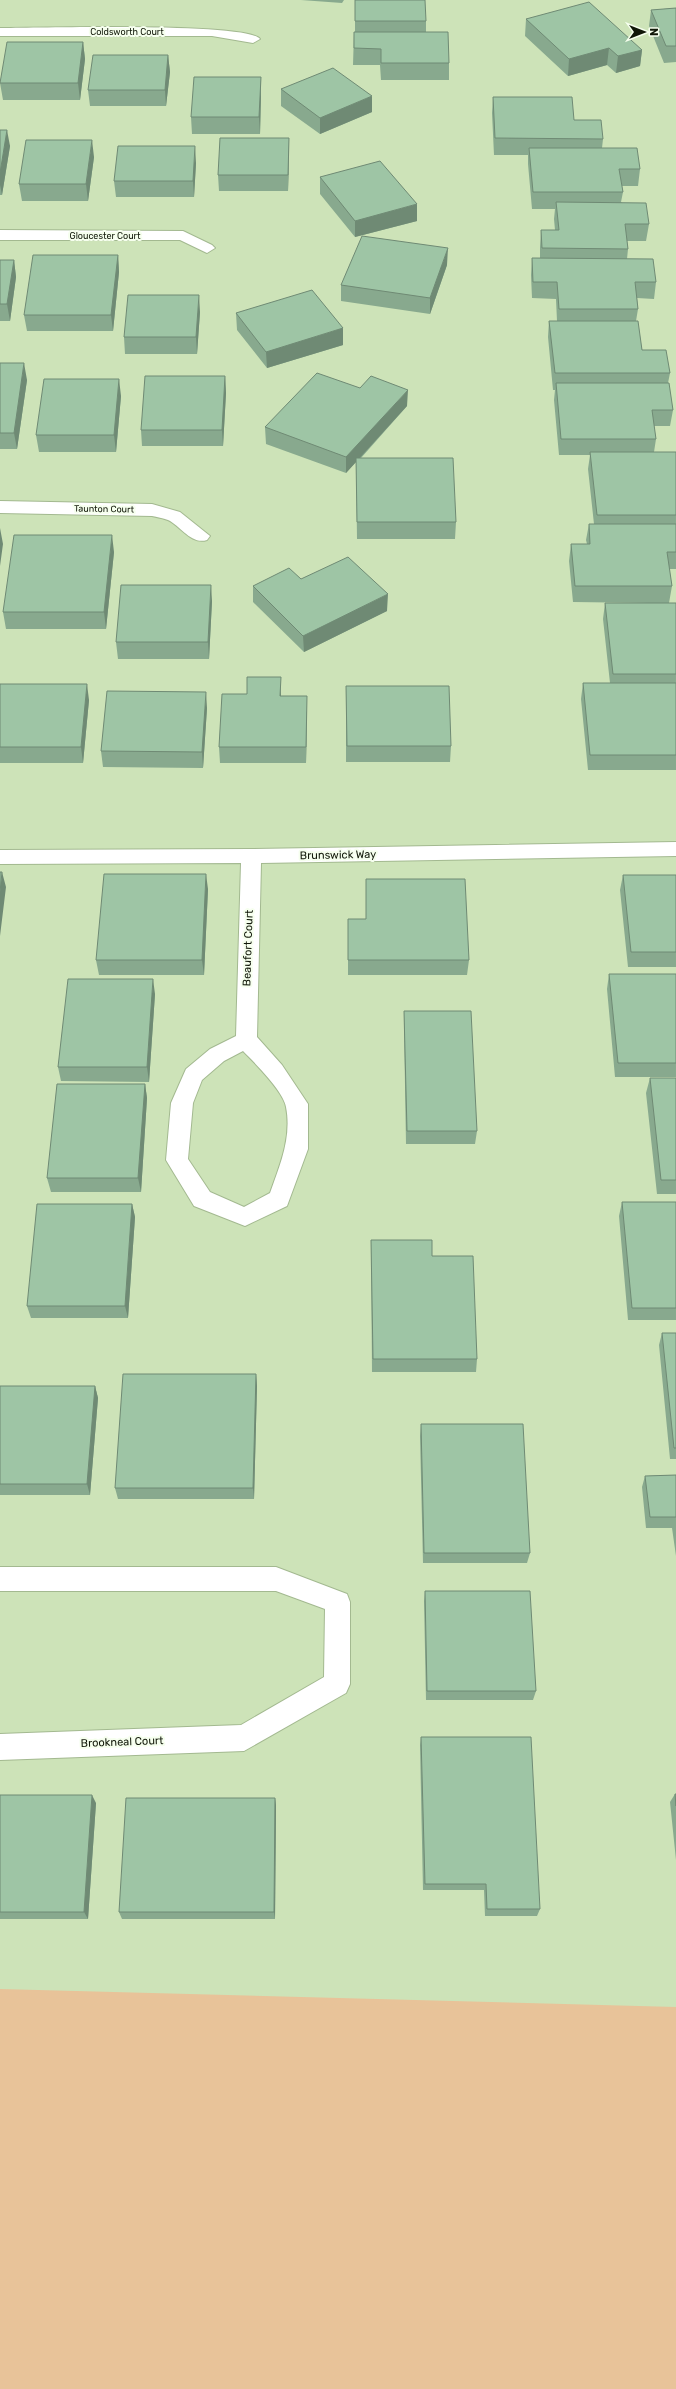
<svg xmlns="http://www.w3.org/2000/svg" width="676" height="2389" viewBox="0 0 676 2389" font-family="Rubik,sans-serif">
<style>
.green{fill:#e8c399}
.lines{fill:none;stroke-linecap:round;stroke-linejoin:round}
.minor-casing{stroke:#a3b990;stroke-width:2}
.minor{fill:#fff;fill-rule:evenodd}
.wall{fill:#88a98e}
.shaded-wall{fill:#6f8a74}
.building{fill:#9ec5a5;stroke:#6f8a74}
.labels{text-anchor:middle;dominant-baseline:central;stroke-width:4;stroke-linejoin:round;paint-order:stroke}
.far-street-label{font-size:9px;fill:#101708;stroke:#f6ffee}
.street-label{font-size:11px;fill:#101708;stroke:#f6ffee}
</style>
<rect width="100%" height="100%" fill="#cde3b8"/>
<path class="green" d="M 0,1989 L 676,2007 L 676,2389 L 0,2389 Z"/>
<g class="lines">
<defs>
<path id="minor" d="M 0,28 C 33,28 248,22 260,39 L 253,43 L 212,36 L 0,36 Z
M 0,230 L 183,231 L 212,245 L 215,248 L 207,253 L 180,240 L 0,240 Z
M 0,501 L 152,504 L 180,512 L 210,536 L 207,540 C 191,545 181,526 168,520 C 163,518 157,517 152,516 L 0,513 Z
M 676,842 L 676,856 L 261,863 L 257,1037 L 282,1065 L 308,1104 L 308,1149 L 287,1206 L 245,1226 L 194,1206 L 166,1160 L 171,1103 L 186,1069 L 210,1049 L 236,1036 L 241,863 L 0,864 L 0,850 L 251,849 ZM 243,1051 C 254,1062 284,1092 286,1107 C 292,1137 280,1165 270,1193 L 244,1207 L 210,1192 L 188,1159 L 193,1103 L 202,1080 L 224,1061 Z
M 0,1567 L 276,1567 L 347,1594 L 350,1602 L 350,1684 L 346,1693 L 244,1751 L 0,1760 L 0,1734 L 241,1725 L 324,1677 L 325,1609 L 276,1591 L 0,1591 Z"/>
</defs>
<use href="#minor" class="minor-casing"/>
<use href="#minor" class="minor"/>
</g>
<path class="wall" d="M 301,0 L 344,0 L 342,3 Z
M 355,0 L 426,21 L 426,32 L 449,63 L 449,80 L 381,80 L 380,65 L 353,65 L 354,32 L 355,32 Z
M 676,8 L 676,62 L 664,63 L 649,26 L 651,10 Z
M 526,19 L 642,50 L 640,66 L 616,73 L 607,65 L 568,76 L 525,36 Z
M 83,42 L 85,59 L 80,100 L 3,100 L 0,83 Z
M 168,55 L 170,72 L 166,106 L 90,106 L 88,90 Z
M 261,77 L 261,93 L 260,134 L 192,134 L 191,117 Z
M 281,89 L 372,112 L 320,134 L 281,106 Z
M 493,97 L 574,120 L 603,139 L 602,148 L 640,169 L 638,186 L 622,186 L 623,192 L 621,202 L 649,224 L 646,241 L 627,241 L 628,249 L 627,259 L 656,282 L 654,299 L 637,298 L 638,309 L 636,321 L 642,350 L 670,373 L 668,383 L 673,410 L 670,426 L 654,426 L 656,439 L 654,452 L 676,452 L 676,569 L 669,569 L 672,586 L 669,603 L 676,603 L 676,770 L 588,770 L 581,699 L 583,683 L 610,683 L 603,619 L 605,603 L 649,603 L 573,602 L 569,561 L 571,544 L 587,544 L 586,540 L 589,524 L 594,524 L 588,469 L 590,455 L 559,455 L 554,400 L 555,390 L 553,390 L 548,337 L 549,321 L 557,321 L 556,299 L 532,298 L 531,275 L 532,258 L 540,258 L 540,247 L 541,230 L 555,230 L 554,219 L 555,209 L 532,209 L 528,164 L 528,155 L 494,155 L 492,113 Z
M 0,130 L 10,146 L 2,195 L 0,195 Z
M 289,138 L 289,154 L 288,191 L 219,191 L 218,175 Z
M 94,157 L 88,201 L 22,201 L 19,184 Z
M 196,163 L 194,197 L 116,197 L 114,181 Z
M 320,177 L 417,221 L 355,237 L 320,194 Z
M 118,255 L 119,272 L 113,331 L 27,331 L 24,315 Z
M 0,260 L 14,260 L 16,277 L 10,321 L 0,321 Z
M 447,265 L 430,314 L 341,301 L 341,285 Z
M 200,312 L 197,354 L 125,354 L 124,337 Z
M 236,313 L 343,345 L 267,368 L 237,330 Z
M 0,363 L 27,380 L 17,449 L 0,449 Z
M 225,376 L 226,393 L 223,446 L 142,446 L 141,430 Z
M 121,396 L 116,452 L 39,452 L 36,435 Z
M 407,406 L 361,458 L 456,522 L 455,539 L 357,539 L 356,462 L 346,473 L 266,444 L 265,427 Z
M 114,552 L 106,629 L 6,629 L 3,612 Z
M 301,579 L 387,611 L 304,652 L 253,602 L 253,586 Z
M 212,601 L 209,659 L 118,659 L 116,642 Z
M 0,684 L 89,700 L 83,763 L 0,763 Z
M 346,686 L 451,746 L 450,762 L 346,762 Z
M 281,696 L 307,712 L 306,763 L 220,763 L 219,747 Z
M 207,708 L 203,768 L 103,767 L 101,751 Z
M 623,875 L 676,875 L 676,967 L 628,967 L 620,890 Z
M 366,879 L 469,960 L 467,975 L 348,975 L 348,919 L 366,919 Z
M 208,889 L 204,975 L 99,975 L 96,960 Z
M 609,974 L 676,974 L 676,1077 L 615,1077 L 607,989 Z
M 155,994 L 149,1082 L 61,1081 L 58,1067 Z
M 404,1011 L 477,1131 L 475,1144 L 406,1144 L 404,1026 Z
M 650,1078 L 676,1078 L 676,1194 L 657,1194 L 646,1093 Z
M 145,1084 L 147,1098 L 141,1192 L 51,1192 L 47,1178 Z
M 622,1202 L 676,1202 L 676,1320 L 628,1320 L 619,1216 Z
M 132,1204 L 135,1217 L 128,1318 L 31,1318 L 27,1306 Z
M 371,1240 L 432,1256 L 477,1359 L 476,1372 L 372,1372 Z
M 662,1333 L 676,1333 L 676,1459 L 670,1459 L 659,1345 Z
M 256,1374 L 257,1386 L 254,1499 L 118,1499 L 115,1488 Z
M 0,1386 L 95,1386 L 98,1398 L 90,1495 L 0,1495 Z
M 421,1424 L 530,1553 L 527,1563 L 423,1563 L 420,1436 Z
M 676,1475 L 676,1556 L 672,1528 L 646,1528 L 642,1487 L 645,1476 Z
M 425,1591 L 536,1691 L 533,1700 L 426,1700 L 424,1601 Z
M 421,1737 L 540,1909 L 537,1916 L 485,1916 L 484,1890 L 423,1890 L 420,1745 Z
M 675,1794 L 676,1794 L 676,1860 L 670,1802 Z
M 0,1795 L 96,1803 L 88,1919 L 0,1919 Z
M 275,1798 L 276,1806 L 275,1919 L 122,1919 L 119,1912 Z"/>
<path class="shaded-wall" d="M 83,42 L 85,59 L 80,100 L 78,83 Z
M 609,48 L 607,65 L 568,76 L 569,59 Z
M 642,50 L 640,66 L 616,73 L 618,56 Z
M 168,55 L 170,72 L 166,106 L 165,90 Z
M 261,77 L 261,93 L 260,134 L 259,117 Z
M 372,96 L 372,112 L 320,134 L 320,118 Z
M 7,130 L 10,146 L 2,195 L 0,185 L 0,173 Z
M 289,138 L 289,154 L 288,191 L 288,175 Z
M 92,140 L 94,157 L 88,201 L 86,184 Z
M 195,146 L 196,163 L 194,197 L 193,181 Z
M 417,204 L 417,221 L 355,237 L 355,221 Z
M 448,248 L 447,265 L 430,314 L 430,298 Z
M 118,255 L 119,272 L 113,331 L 111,315 Z
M 14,260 L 16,277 L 10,321 L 7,304 Z
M 199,295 L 200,312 L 197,354 L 196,337 Z
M 343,328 L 343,345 L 267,368 L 266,352 Z
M 24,363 L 27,380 L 17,449 L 14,433 Z
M 225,376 L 226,393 L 223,446 L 222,430 Z
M 119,379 L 121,396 L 116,452 L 114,435 Z
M 408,390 L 407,406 L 346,473 L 346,457 Z
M 0,528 L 3,544 L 0,566 Z
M 112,535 L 114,552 L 106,629 L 104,612 Z
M 211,585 L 212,601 L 209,659 L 208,642 Z
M 388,594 L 387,611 L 304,652 L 303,636 Z
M 281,677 L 281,712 L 280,696 Z
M 87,684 L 89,700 L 83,763 L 81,747 Z
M 206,692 L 207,708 L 203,768 L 202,752 Z
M 307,696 L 307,712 L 306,763 L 306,747 Z
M 2,872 L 6,887 L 0,936 L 0,892 Z
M 206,874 L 208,889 L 204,975 L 202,960 Z
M 153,979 L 155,994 L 149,1082 L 147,1067 Z
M 145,1084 L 147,1098 L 141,1192 L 138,1178 Z
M 132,1204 L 135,1217 L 128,1318 L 125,1306 Z
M 256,1374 L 257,1386 L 254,1499 L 253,1488 Z
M 95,1386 L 98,1398 L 90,1495 L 87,1484 Z
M 92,1795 L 96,1803 L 88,1919 L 84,1912 Z
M 275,1798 L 276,1806 L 275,1919 L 274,1912 Z"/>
<path class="building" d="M 355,0 L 425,0 L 426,21 L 355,21 Z
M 589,2 L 642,50 L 618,56 L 609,48 L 569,59 L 526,19 Z
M 676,8 L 676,46 L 666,46 L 651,10 Z
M 354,32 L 448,32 L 449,63 L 381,63 L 381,49 L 354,48 Z
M 7,42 L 83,42 L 78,83 L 0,83 Z
M 93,55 L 168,55 L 165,90 L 88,90 Z
M 333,68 L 372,96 L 320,118 L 281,89 Z
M 194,77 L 261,77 L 259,117 L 191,117 Z
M 493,97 L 572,97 L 574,120 L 601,120 L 603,139 L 495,138 Z
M 0,130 L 7,130 L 0,173 Z
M 220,138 L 289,138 L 288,175 L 218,175 Z
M 26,140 L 92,140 L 86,184 L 19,184 Z
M 118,146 L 195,146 L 193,181 L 114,181 Z
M 529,148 L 637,148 L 640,169 L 619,169 L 623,192 L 533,192 Z
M 380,161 L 417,204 L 355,221 L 320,177 Z
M 556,202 L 646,203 L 649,224 L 625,224 L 628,249 L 542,248 L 541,230 L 559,230 Z
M 362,236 L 448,248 L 430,298 L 341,285 Z
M 33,255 L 118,255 L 111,315 L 24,315 Z
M 532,258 L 653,259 L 656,282 L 635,282 L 638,309 L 559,309 L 557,282 L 533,282 Z
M 0,260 L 14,260 L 7,304 L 0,304 Z
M 312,290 L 343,328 L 266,352 L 236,313 Z
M 128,295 L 199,295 L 196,337 L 124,337 Z
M 549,321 L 638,321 L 642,350 L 666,350 L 670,373 L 555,373 Z
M 0,363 L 24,363 L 14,433 L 0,433 Z
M 317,373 L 360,388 L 371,376 L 408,390 L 346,457 L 265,427 Z
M 145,376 L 225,376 L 222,430 L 141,430 Z
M 44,379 L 119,379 L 114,435 L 36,435 Z
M 556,383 L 669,383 L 673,410 L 652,410 L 656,439 L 561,439 Z
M 590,452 L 676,452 L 676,515 L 597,515 Z
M 356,458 L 453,458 L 456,522 L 357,522 Z
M 589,524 L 676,524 L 676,552 L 667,552 L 672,586 L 575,586 L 571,544 L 590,544 Z
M 14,535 L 112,535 L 104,612 L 3,612 Z
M 348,557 L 388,594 L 303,636 L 253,586 L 289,568 L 301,579 Z
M 121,585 L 211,585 L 208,642 L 116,642 Z
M 605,603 L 676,603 L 676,674 L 613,674 Z
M 247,677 L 281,677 L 280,696 L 307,696 L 306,747 L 219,747 L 222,694 L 247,694 Z
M 583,683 L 676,683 L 676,755 L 590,755 Z
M 0,684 L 87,684 L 81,747 L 0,747 Z
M 346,686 L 449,686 L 451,746 L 347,746 Z
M 107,691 L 206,692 L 202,752 L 101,751 Z
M 0,872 L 2,872 L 0,892 Z
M 104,874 L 206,874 L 202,960 L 96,960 Z
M 623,875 L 676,875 L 676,952 L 631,952 Z
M 366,879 L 465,879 L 469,960 L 348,960 L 348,919 L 366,919 Z
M 609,974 L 676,974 L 676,1063 L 618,1063 Z
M 68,979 L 153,979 L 147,1067 L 58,1067 Z
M 404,1011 L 471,1011 L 477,1131 L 407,1131 Z
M 650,1078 L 676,1078 L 676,1180 L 661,1180 Z
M 57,1084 L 145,1084 L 138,1178 L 47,1178 Z
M 622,1202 L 676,1202 L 676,1308 L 632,1308 Z
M 37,1204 L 132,1204 L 125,1306 L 27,1306 Z
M 371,1240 L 432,1240 L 432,1256 L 473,1256 L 477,1359 L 373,1359 Z
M 662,1333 L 676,1333 L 676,1448 L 674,1448 Z
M 123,1374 L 256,1374 L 253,1488 L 115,1488 Z
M 0,1386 L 95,1386 L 87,1484 L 0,1484 Z
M 421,1424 L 523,1424 L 530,1553 L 424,1553 Z
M 676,1475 L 676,1517 L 650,1517 L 645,1476 Z
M 425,1591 L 530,1591 L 536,1691 L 427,1691 Z
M 421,1737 L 531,1737 L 540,1909 L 487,1909 L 486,1884 L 425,1884 Z
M 675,1794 L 676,1794 L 676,1806 Z
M 0,1795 L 92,1795 L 84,1912 L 0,1912 Z
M 126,1798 L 275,1798 L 274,1912 L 119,1912 Z"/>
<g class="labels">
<g class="far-street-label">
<text x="127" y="32">Coldsworth Court</text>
<text x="105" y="236">Gloucester Court</text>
<text transform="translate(104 509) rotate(1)">Taunton Court</text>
</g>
<g class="street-label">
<text transform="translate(338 855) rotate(-1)">Brunswick Way</text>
<text transform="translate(248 948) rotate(-88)">Beaufort Court</text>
<text transform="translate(122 1742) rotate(-2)">Brookneal Court</text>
</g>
</g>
<g transform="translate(644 32) rotate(90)" stroke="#f6ffee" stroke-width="3" paint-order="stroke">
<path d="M0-3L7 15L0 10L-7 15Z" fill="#101708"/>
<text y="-6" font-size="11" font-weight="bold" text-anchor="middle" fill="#101708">N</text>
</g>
</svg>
